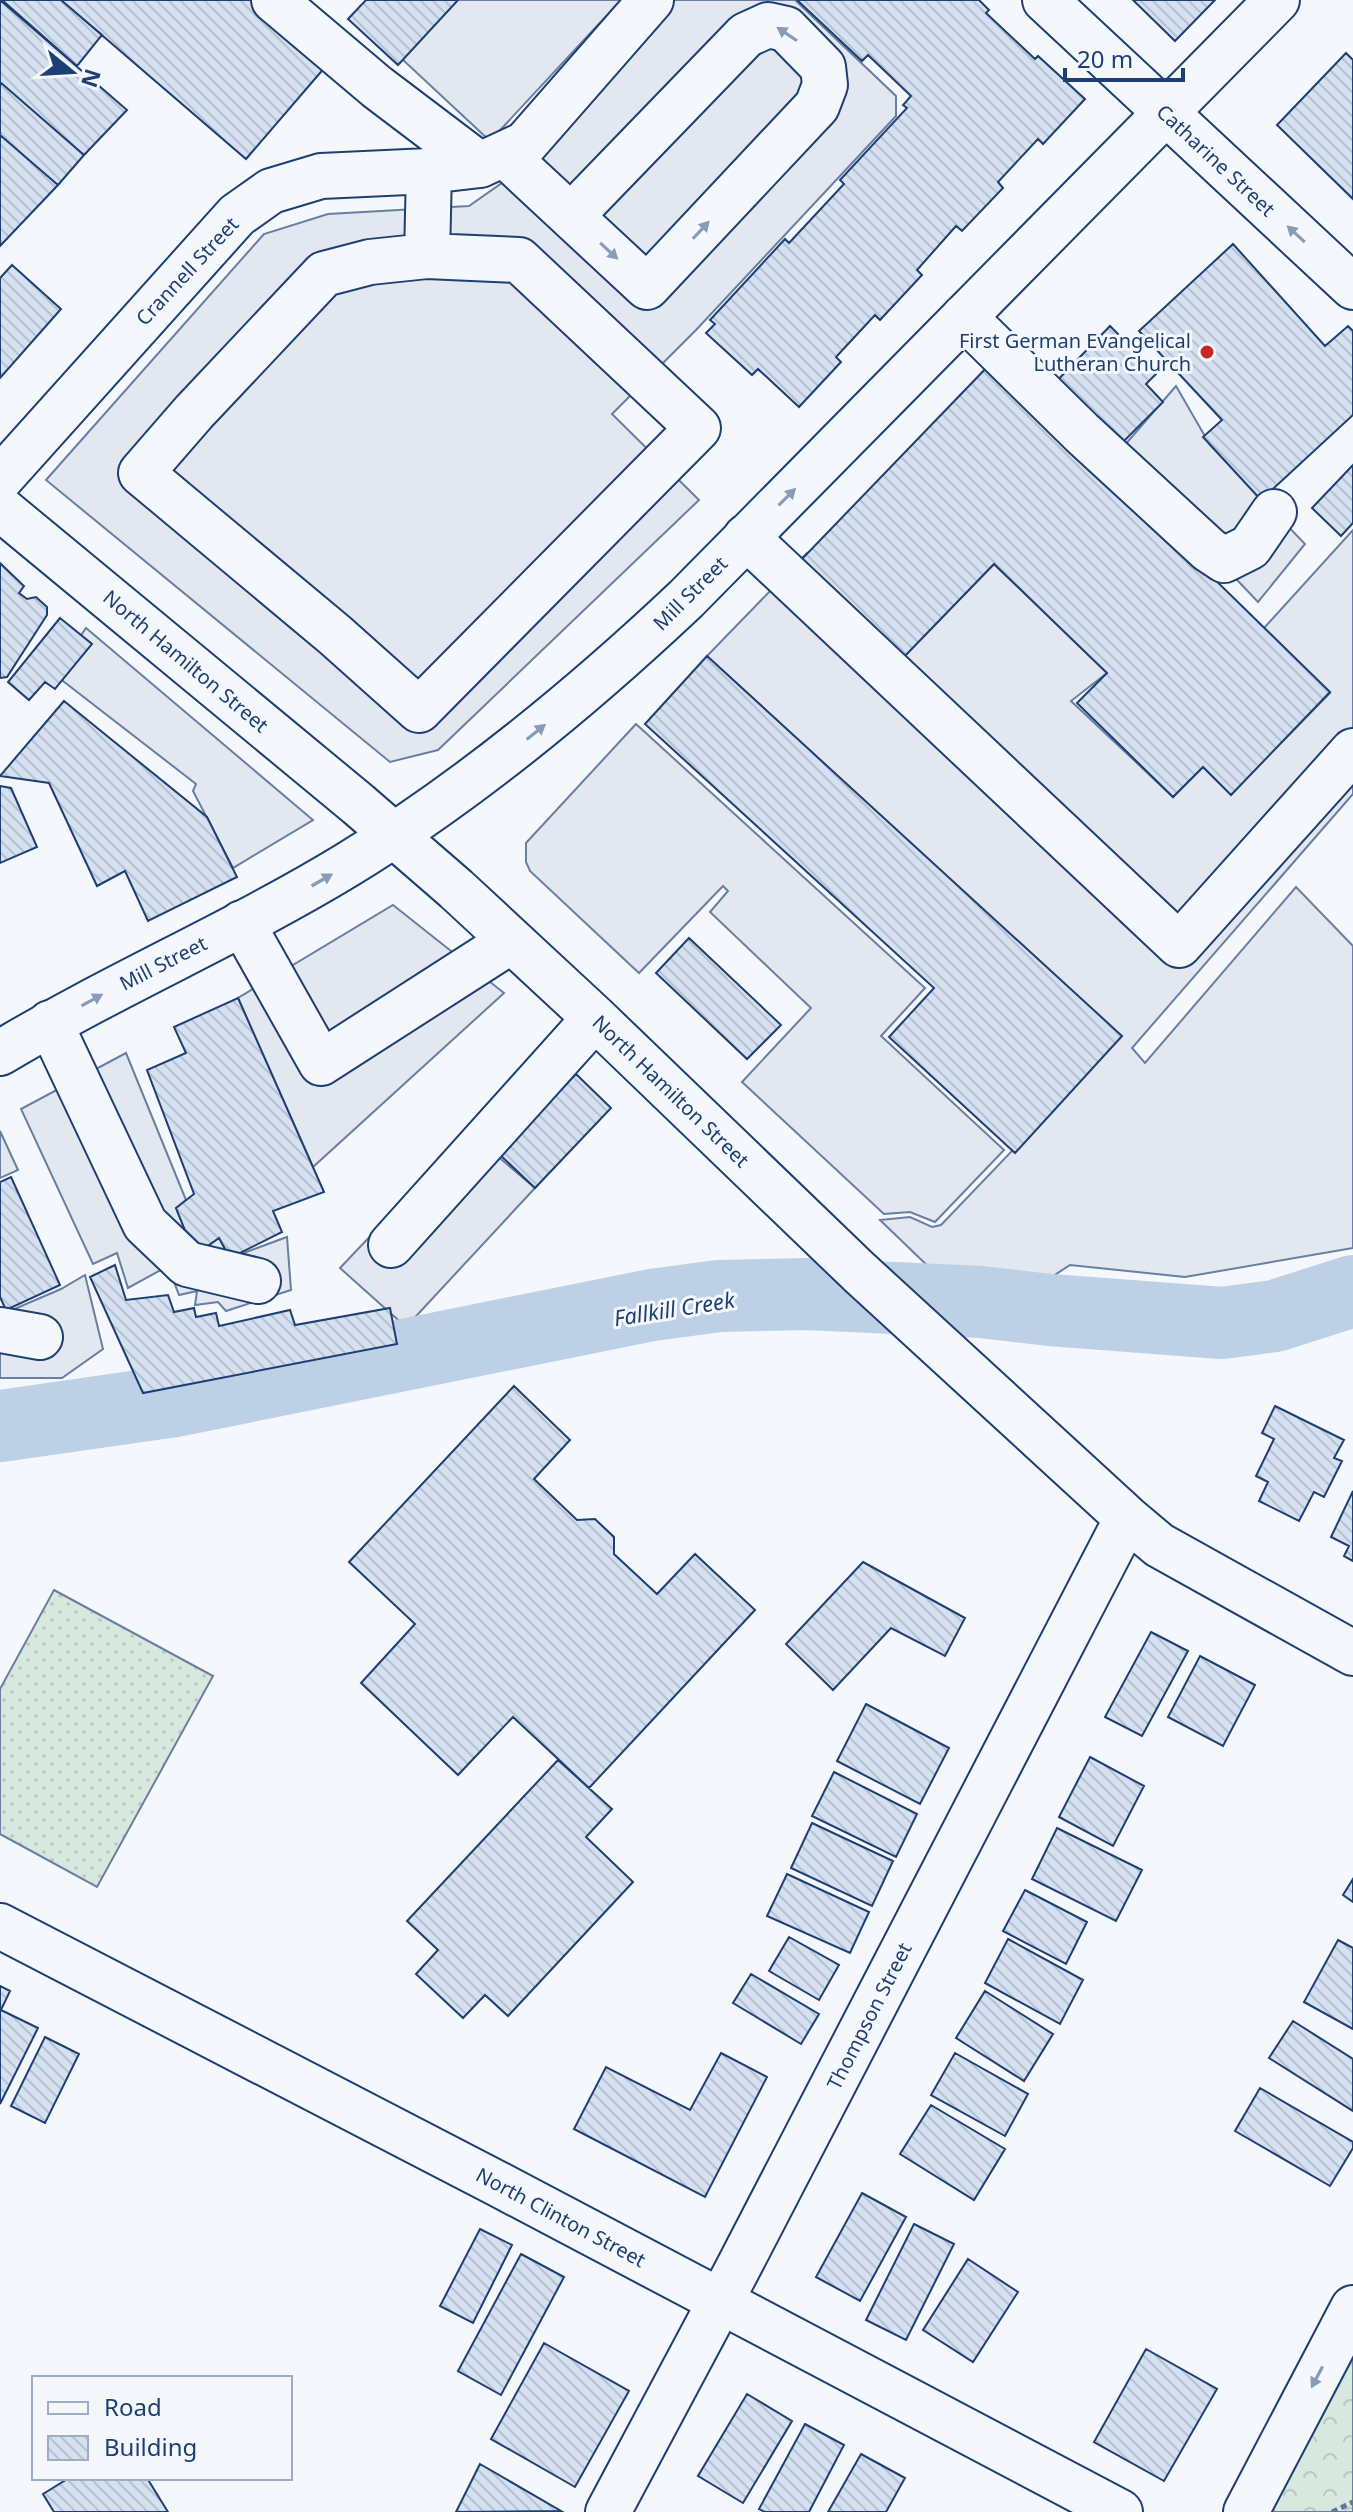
<svg xmlns="http://www.w3.org/2000/svg" width="1353" height="2512" viewBox="0 0 1353 2512" font-family="'Noto Sans',sans-serif">
<style>
.grass{fill:url(#grass-dots);stroke:#687fa3;stroke-width:2}
.park{fill:url(#park-crowns);stroke:#687fa3;stroke-width:2}
.parking{fill:#e3e8f0;stroke:#687fa3;stroke-width:2}
.lines{fill:none;stroke-linecap:round;stroke-linejoin:round}
.river{stroke:#bed0e5;stroke-width:72}
.building{fill:url(#building-back-hatch);stroke:#1d3f73;stroke-width:2}
.minor-casing{stroke:#1d3f73;stroke-width:48}
.highway-casing{stroke:#1d3f73;stroke-width:48}
.path{stroke:#5e769c;stroke-width:5;stroke-dasharray:6 4;stroke-linecap:butt}
.minor{stroke:#f4f7fb;stroke-width:44}
.highway{stroke:#f4f7fb;stroke-width:44}
.oneway{fill:#889bb7}
.poi-dot{fill:#c62828;stroke:#f4f7fb;stroke-width:3}
.labels{text-anchor:middle;dominant-baseline:central;stroke-width:6;stroke-linejoin:round;paint-order:stroke}
.street-label{font-size:20px;fill:#1d3f73;stroke:#f4f7fb}
.poi-label{font-size:20px;fill:#1d3f73;stroke:#f4f7fb;text-anchor:end}
.water-label{font-size:22px;font-style:italic;fill:#1d3f73;stroke:#f4f7fb}
</style>
<defs>
<pattern id="grass-dots" width="8" height="8" patternUnits="userSpaceOnUse" patternTransform="scale(2)"><rect width="8" height="8" fill="#d7e8df"/><path d="M2 2h.1M6 6h.1" fill="none" stroke="#b8c8c3" stroke-width="1.8" stroke-linecap="round"/></pattern>
<pattern id="park-crowns" width="20" height="18" patternUnits="userSpaceOnUse" patternTransform="scale(2)"><rect width="20" height="18" fill="#d7e8df"/><path d="M2 6a3 3 0 1 1 6 0M12 15a3 3 0 1 1 6 0" fill="none" stroke="#b8c8c3"/></pattern>
<pattern id="building-back-hatch" width="6" height="6" patternUnits="userSpaceOnUse" patternTransform="scale(2)"><rect width="6" height="6" fill="#d5e0f0"/><path d="M-1 5l2 2M0 0l6 6M5-1l2 2" fill="none" stroke="#b6c1d1"/></pattern>
</defs>
<rect width="100%" height="100%" fill="#f4f7fb"/>
<path class="grass" d="M 54,1590 L 213,1676 L 97,1887 L 0,1834 L 0,1689 Z"/>
<path class="park" d="M 1353,2355 L 1353,2512 L 1271,2512 Z"/>
<path class="parking" d="M 458,0 L 621,0 L 490,141 L 402,59 Z
M 675,0 L 795,0 L 896,96 L 896,116 L 696,330 L 612,414 L 699,500 L 438,750 L 390,762 L 46,480 L 264,234 L 328,214 L 469,206 L 529,164 Z
M 1176,386 L 1210,445 L 1305,544 L 1258,602 L 1117,454 Z
M 1353,530 L 1353,794 L 1132,1048 L 1145,1063 L 1296,887 L 1353,946 L 1353,1248 L 1185,1277 L 1070,1265 L 1050,1278 L 1030,1283 L 934,1272 L 880,1220 L 910,1217 L 932,1227 L 941,1225 L 1121,1037 L 707,656 L 807,553 L 902,658 L 994,564 L 1107,673 L 1071,701 L 1173,797 L 1203,767 L 1231,794 L 1330,693 L 1264,628 Z
M 86,628 L 313,820 L 233,868 L 193,791 L 196,784 L 54,674 Z
M 636,724 L 925,988 L 881,1036 L 1004,1150 L 935,1222 L 910,1212 L 884,1214 L 742,1082 L 811,1008 L 710,912 L 728,891 L 723,886 L 639,973 L 530,871 L 526,862 L 526,843 Z
M 393,905 L 504,993 L 313,1167 L 238,998 Z
M 126,1053 L 186,1200 L 176,1208 L 195,1255 L 219,1238 L 230,1258 L 287,1237 L 291,1290 L 226,1311 L 218,1302 L 195,1305 L 197,1291 L 179,1295 L 168,1266 L 128,1288 L 117,1253 L 93,1264 L 21,1109 Z
M 0,1131 L 18,1170 L 0,1178 Z
M 469,1132 L 535,1188 L 406,1327 L 340,1268 Z
M 85,1275 L 103,1349 L 62,1378 L 0,1378 L 0,1309 L 3,1314 L 61,1289 Z"/>
<g class="lines">
<path class="river" d="M 0,1426 L 175,1401 L 652,1305 L 719,1296 L 807,1294 L 981,1302 L 1050,1310 L 1222,1323 L 1275,1316 L 1353,1291"/>
</g>
<path class="building" d="M 0,0 L 127,110 L 84,155 L 0,82 Z
M 2,0 L 61,0 L 102,35 L 77,66 Z
M 61,0 L 275,0 L 338,52 L 246,159 Z
M 366,0 L 458,0 L 398,65 L 348,19 Z
M 797,0 L 979,0 L 989,10 L 986,13 L 1035,59 L 1038,56 L 1085,99 L 1043,144 L 1038,139 L 998,182 L 1003,188 L 962,231 L 956,226 L 917,270 L 922,275 L 880,320 L 875,315 L 836,357 L 841,362 L 799,407 L 758,369 L 752,375 L 706,333 L 715,324 L 710,320 L 785,239 L 789,243 L 844,184 L 840,180 L 907,108 L 903,105 L 911,96 L 868,55 L 862,61 Z
M 1133,0 L 1215,0 L 1175,41 Z
M 1346,53 L 1353,60 L 1353,199 L 1277,125 Z
M 0,82 L 84,155 L 58,185 L 0,135 Z
M 0,135 L 58,185 L 0,246 Z
M 1233,244 L 1325,346 L 1348,326 L 1353,331 L 1353,415 L 1261,500 L 1203,437 L 1222,420 L 1139,331 Z
M 12,265 L 61,309 L 0,378 L 0,278 Z
M 1110,326 L 1157,373 L 1146,384 L 1163,402 L 1122,443 L 1049,389 Z
M 992,362 L 1330,692 L 1231,795 L 1203,767 L 1173,797 L 1077,703 L 1107,673 L 994,564 L 902,659 L 801,560 Z
M 1353,465 L 1353,523 L 1341,536 L 1312,508 Z
M 0,563 L 24,586 L 19,593 L 27,599 L 36,597 L 47,607 L 47,615 L 7,677 L 0,678 Z
M 60,618 L 92,644 L 55,689 L 45,682 L 29,700 L 8,682 Z
M 707,656 L 1122,1036 L 1015,1153 L 889,1037 L 934,988 L 645,724 Z
M 64,701 L 207,817 L 237,877 L 148,921 L 125,871 L 97,886 L 49,783 L 0,776 Z
M 0,786 L 11,788 L 37,847 L 0,863 Z
M 689,938 L 781,1025 L 747,1059 L 656,973 Z
M 238,998 L 324,1192 L 273,1211 L 282,1232 L 230,1258 L 219,1238 L 195,1255 L 176,1208 L 194,1194 L 147,1070 L 186,1053 L 174,1027 Z
M 576,1074 L 611,1108 L 535,1188 L 499,1154 Z
M 11,1177 L 60,1285 L 6,1310 L 0,1297 L 0,1182 Z
M 115,1265 L 126,1300 L 168,1295 L 174,1312 L 194,1308 L 196,1317 L 216,1313 L 219,1326 L 290,1310 L 295,1325 L 390,1308 L 397,1344 L 143,1393 L 90,1277 Z
M 514,1386 L 570,1440 L 534,1479 L 577,1520 L 595,1519 L 614,1537 L 614,1554 L 657,1594 L 695,1554 L 755,1610 L 589,1788 L 513,1717 L 458,1775 L 361,1683 L 415,1624 L 349,1562 Z
M 1275,1406 L 1344,1440 L 1334,1458 L 1342,1461 L 1324,1497 L 1314,1492 L 1299,1521 L 1259,1501 L 1268,1482 L 1256,1476 L 1274,1439 L 1262,1433 Z
M 1353,1491 L 1353,1561 L 1344,1556 L 1349,1546 L 1331,1537 Z
M 863,1562 L 965,1618 L 945,1656 L 891,1628 L 833,1690 L 786,1644 Z
M 1151,1632 L 1188,1651 L 1142,1736 L 1105,1717 Z
M 1200,1656 L 1255,1685 L 1223,1746 L 1168,1717 Z
M 866,1704 L 949,1748 L 920,1804 L 837,1761 Z
M 1090,1757 L 1144,1786 L 1113,1846 L 1059,1817 Z
M 558,1760 L 612,1809 L 586,1837 L 633,1882 L 508,2016 L 485,1995 L 463,2018 L 416,1974 L 438,1950 L 407,1921 Z
M 834,1772 L 917,1814 L 896,1857 L 812,1816 Z
M 812,1823 L 893,1861 L 872,1906 L 791,1868 Z
M 1057,1828 L 1142,1870 L 1116,1921 L 1032,1879 Z
M 787,1874 L 869,1912 L 850,1953 L 767,1916 Z
M 1353,1879 L 1353,1902 L 1343,1895 Z
M 1025,1890 L 1087,1922 L 1066,1964 L 1003,1931 Z
M 789,1937 L 839,1965 L 819,2000 L 769,1971 Z
M 1008,1939 L 1083,1980 L 1060,2024 L 985,1983 Z
M 1338,1940 L 1353,1948 L 1353,2029 L 1304,2002 Z
M 751,1974 L 819,2014 L 801,2044 L 733,2003 Z
M 0,1986 L 10,1991 L 0,2012 Z
M 985,1991 L 1053,2034 L 1024,2081 L 956,2038 Z
M 1,2010 L 38,2028 L 0,2104 L 0,2012 Z
M 1293,2021 L 1353,2059 L 1353,2111 L 1269,2058 Z
M 45,2037 L 79,2054 L 45,2123 L 11,2106 Z
M 721,2053 L 767,2077 L 705,2197 L 574,2129 L 606,2067 L 690,2110 Z
M 955,2053 L 1028,2094 L 1005,2136 L 931,2095 Z
M 1260,2088 L 1353,2142 L 1353,2148 L 1330,2186 L 1235,2131 Z
M 931,2105 L 1005,2149 L 974,2200 L 900,2154 Z
M 862,2193 L 906,2217 L 860,2301 L 816,2277 Z
M 914,2224 L 954,2244 L 906,2340 L 866,2320 Z
M 480,2229 L 512,2245 L 473,2323 L 440,2306 Z
M 521,2254 L 564,2277 L 501,2395 L 458,2371 Z
M 968,2259 L 1018,2292 L 973,2362 L 923,2330 Z
M 544,2343 L 629,2391 L 575,2487 L 491,2439 Z
M 1146,2349 L 1217,2389 L 1164,2481 L 1094,2442 Z
M 747,2394 L 792,2421 L 743,2503 L 698,2476 Z
M 805,2424 L 844,2445 L 809,2512 L 765,2512 L 759,2509 Z
M 861,2454 L 905,2478 L 886,2512 L 828,2512 Z
M 480,2464 L 561,2511 L 456,2512 Z
M 69,2478 L 147,2478 L 168,2512 L 54,2512 L 43,2494 Z"/>
<g class="lines">
<defs>
<path id="minor" d="M 274,0 L 377,87 L 480,165
M 1045,0 L 1353,287
M 504,154 L 647,287 L 817,106 L 825,85 L 823,67 L 786,29 L 768,25 L 746,35 L 571,216
M 427,256 L 519,260 L 698,428 L 419,710 L 335,635 L 141,473 L 194,412 L 324,274 L 370,262 Z
M 427,256 L 429,171
M 964,317 L 1082,433 L 1209,550 L 1224,560 L 1250,547 L 1274,512
M 0,479 L 237,215 L 271,191 L 321,176 L 429,171 L 480,165 L 525,144 L 651,0
M 0,508 L 358,804 L 456,889 L 595,1018 L 859,1272 L 1127,1518 L 1159,1545 L 1353,1653
M 746,537 L 1179,945 L 1353,751
M 242,923 L 321,1063 L 511,941
M 50,1023 L 145,1224 L 187,1264 L 258,1281
M 391,1245 L 595,1018
M 0,1330 L 40,1337
M 0,1926 L 500,2185 L 1120,2512
M 608,2512 L 736,2272 L 1127,1518
M 1246,2512 L 1353,2308"/>
<path id="highway" d="M 0,1053 C 113,985 235,933 347,865 C 470,790 581,698 686,599 L 1277,0"/>
</defs>
<use href="#minor" class="minor-casing"/>
<use href="#highway" class="highway-casing"/>
<path class="path" d="M 1332,2512 L 1353,2502"/>
<use href="#minor" class="minor"/>
<use href="#highway" class="highway"/>
</g>
<defs><path id="oneway-solid" d="M-6-.8H1V-3.2L6.5 0L1 3.2V.8H-6Z" transform="scale(2)"/></defs>
<g class="oneway">
<use href="#oneway-solid" transform="translate(787 34) rotate(-146)"/>
<use href="#oneway-solid" transform="translate(701 230) rotate(-47)"/>
<use href="#oneway-solid" transform="translate(1296 234) rotate(-137)"/>
<use href="#oneway-solid" transform="translate(609 251) rotate(43)"/>
<use href="#oneway-solid" transform="translate(787 497) rotate(-45)"/>
<use href="#oneway-solid" transform="translate(536 732) rotate(-39)"/>
<use href="#oneway-solid" transform="translate(322 880) rotate(-30)"/>
<use href="#oneway-solid" transform="translate(92 1000) rotate(-29)"/>
<use href="#oneway-solid" transform="translate(1317 2377) rotate(118)"/>
</g>
<circle class="poi-dot" cx="1207" cy="352" r="8"/>
<g class="labels">
<g class="street-label">
<text transform="translate(1216 160) rotate(43)">Catharine Street</text>
<text transform="translate(187 271) rotate(-47)">Crannell Street</text>
<text transform="translate(690 593) rotate(-45)">Mill Street</text>
<text transform="translate(186 661) rotate(40)">North Hamilton Street</text>
<text transform="translate(163 963) rotate(-27)">Mill Street</text>
<text transform="translate(671 1091) rotate(44)">North Hamilton Street</text>
<text transform="translate(869 2016) rotate(-63)">Thompson Street</text>
<text transform="translate(561 2217) rotate(28)">North Clinton Street</text>
</g>
<g class="poi-label">
<text x="1191" y="340">First German Evangelical<tspan x="1191" dy="23">Lutheran Church</tspan></text>
</g>
<g class="water-label">
<text transform="translate(674 1308) rotate(-9)">Fallkill Creek</text>
</g>
</g>
<rect x="32" y="2376" width="260" height="104" fill="#f4f7fb" stroke="#9eadc5" stroke-width="2"/>
<rect x="48" y="2402" width="40" height="12" fill="#f4f7fb" stroke="#9eadc5" stroke-width="2"/>
<text x="104" y="2416" font-size="24" fill="#1d3f73">Road</text>
<rect x="48" y="2436" width="40" height="24" fill="url(#building-back-hatch)" stroke="#9eadc5" stroke-width="2"/>
<text x="104" y="2456" font-size="24" fill="#1d3f73">Building</text>
<g transform="translate(72 72) rotate(108)" stroke="#f4f7fb" stroke-width="6" paint-order="stroke">
<path d="M0-6L14 30L0 20L-14 30Z" fill="#1d3f73"/>
<text y="-12" font-size="22" font-weight="bold" text-anchor="middle" fill="#1d3f73">N</text>
</g>
<path d="M1065 68v12h118v-12" fill="none" stroke="#1d3f73" stroke-width="4"/>
<text x="1077" y="68" font-size="24" fill="#1d3f73" stroke="#f4f7fb" stroke-width="6" paint-order="stroke">20 m</text>
</svg>
